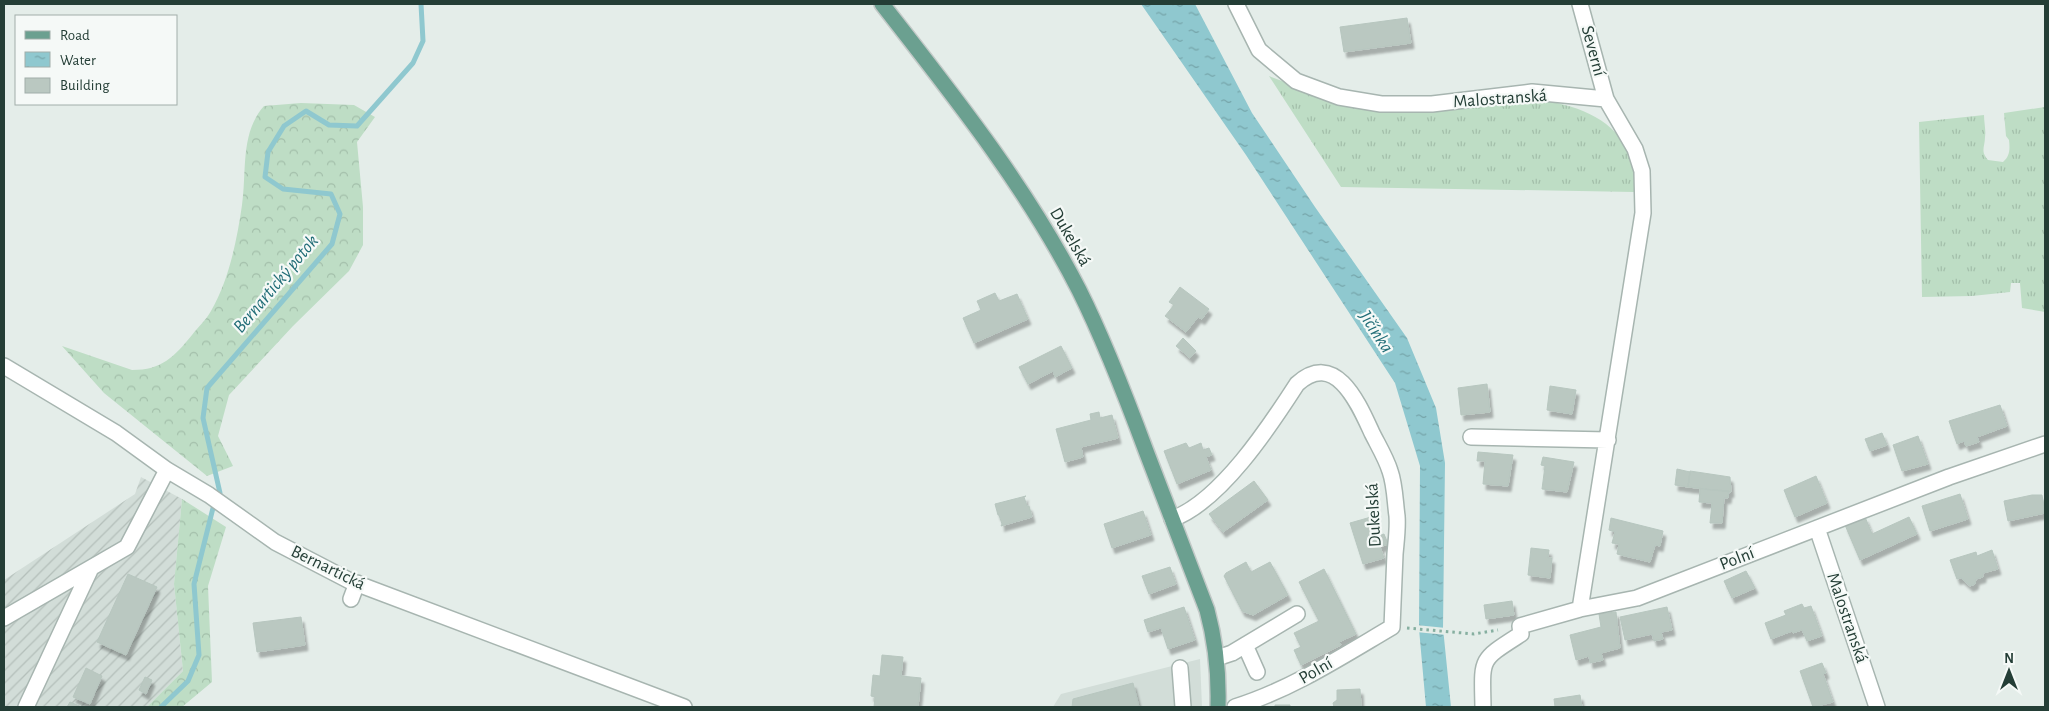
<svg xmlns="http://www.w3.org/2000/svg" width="2049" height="711" viewBox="0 0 2049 711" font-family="'Alegreya Sans',sans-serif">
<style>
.built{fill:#d2ddd8}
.industrial{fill:url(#industrial-furrows)}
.grass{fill:url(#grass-tufts)}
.forest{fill:url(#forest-crowns)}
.water{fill:url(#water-ripples)}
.pier{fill:#e4ede9}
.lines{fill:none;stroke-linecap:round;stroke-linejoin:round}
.stream{stroke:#8fc8cf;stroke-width:5}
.building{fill:#bac8c1;stroke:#b7c6bf;filter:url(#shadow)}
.minor-casing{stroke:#a7b5b0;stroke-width:18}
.major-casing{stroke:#c2c9c7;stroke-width:18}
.path{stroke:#86afa0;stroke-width:3;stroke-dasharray:2.5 4;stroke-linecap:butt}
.minor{stroke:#fff;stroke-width:15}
.major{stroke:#6ba090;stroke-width:15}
.labels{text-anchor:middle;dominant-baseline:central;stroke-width:4.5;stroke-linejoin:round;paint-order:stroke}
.street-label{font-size:18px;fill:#243e36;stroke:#f5f9f7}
.water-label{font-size:19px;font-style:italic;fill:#216d77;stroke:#f5f9f7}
</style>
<defs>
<pattern id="industrial-furrows" width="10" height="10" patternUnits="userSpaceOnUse" patternTransform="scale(1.25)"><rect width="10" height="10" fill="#d2ddd8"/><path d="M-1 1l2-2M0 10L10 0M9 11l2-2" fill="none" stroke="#b4bfba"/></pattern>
<pattern id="grass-tufts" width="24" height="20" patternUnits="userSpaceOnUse" patternTransform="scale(1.25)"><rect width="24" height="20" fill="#beddc5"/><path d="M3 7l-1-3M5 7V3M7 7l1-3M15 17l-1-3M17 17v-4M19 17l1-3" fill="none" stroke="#a3bfaa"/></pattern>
<pattern id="forest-crowns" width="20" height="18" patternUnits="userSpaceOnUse" patternTransform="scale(1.25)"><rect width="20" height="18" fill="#beddc5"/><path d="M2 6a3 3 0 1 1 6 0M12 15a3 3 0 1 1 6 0" fill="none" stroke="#a3bfaa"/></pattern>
<pattern id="water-ripples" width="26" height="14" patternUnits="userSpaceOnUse" patternTransform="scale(1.25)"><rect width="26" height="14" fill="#8fc8cf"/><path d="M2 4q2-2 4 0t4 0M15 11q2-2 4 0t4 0" fill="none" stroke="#75a4a9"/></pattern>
<filter id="shadow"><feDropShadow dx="3" dy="5.5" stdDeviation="1" flood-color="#0004"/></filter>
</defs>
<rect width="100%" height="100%" fill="#e4ede9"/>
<path class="built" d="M 1200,659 L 1202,707 L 1053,707 L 1061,694 Z"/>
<path class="industrial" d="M 141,477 L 182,499 L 174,584 L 183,671 L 147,707 L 4,707 L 4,580 L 135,494 Z"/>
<path class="grass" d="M 1269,76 L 1338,102 L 1532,99 C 1567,103 1604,113 1624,143 C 1629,151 1635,162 1636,172 C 1636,178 1635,185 1634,192 L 1341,187 Z
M 2045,107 L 2045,312 L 2022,308 L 2020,283 L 2011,283 L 2010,292 L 1972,296 L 1922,297 L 1919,122 L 1984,115 C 1984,122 1986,130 1985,137 C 1985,147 1980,151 1988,160 L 2003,162 C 2010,156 2010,149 2009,140 L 2006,136 L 2004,113 Z"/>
<path class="forest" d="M 301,103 L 354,105 L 375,117 L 357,142 L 363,207 L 363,245 L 349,271 L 293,326 L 229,395 L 218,436 L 233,466 L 207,476 L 104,393 L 62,346 L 132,370 C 162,370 174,357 192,335 C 198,327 206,320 211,311 C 229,280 237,240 242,205 C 247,171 240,133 264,106 Z
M 182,499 L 226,527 L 208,586 L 212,682 L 182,707 L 147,707 L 183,671 L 174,584 Z"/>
<path class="water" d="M 1141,4 L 1195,4 L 1252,113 L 1315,207 L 1407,338 L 1436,408 L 1445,463 L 1443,628 L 1451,707 L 1426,707 L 1419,629 L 1420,466 L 1395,383 L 1246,155 Z"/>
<path class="pier" d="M 1416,625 L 1446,628 L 1447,635 L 1416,632 Z"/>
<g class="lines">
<path class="stream" d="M 220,493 L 203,418 L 207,388 L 332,244 L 340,214 L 331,194 L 283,189 L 265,177 L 268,152 L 284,126 L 306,111 L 329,125 L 357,126 L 413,63 L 423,41 L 421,4
M 161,707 L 188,681 L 199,655 L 194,584 L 213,508"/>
</g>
<path class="building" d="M 1407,18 L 1411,43 L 1344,52 L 1340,27 Z
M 1180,287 L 1209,309 L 1202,319 L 1198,317 L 1186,332 L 1165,316 L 1174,305 L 1169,302 Z
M 995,293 L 999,301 L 1017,294 L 1028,319 L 974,343 L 963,318 L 981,310 L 977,301 Z
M 1183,338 L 1196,351 L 1190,358 L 1176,346 Z
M 1061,346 L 1072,368 L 1055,377 L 1053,371 L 1028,384 L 1019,367 Z
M 1487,384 L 1490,412 L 1461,415 L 1458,388 Z
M 1550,386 L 1576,390 L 1572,414 L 1547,410 Z
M 2000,405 L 2007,426 L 1977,437 L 1979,442 L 1966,446 L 1964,441 L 1957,444 L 1949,421 Z
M 1099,412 L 1100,418 L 1112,415 L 1118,438 L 1081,447 L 1083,457 L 1065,462 L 1056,429 L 1091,420 L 1090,414 Z
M 1882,433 L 1887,445 L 1870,451 L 1865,439 Z
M 1918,436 L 1928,464 L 1902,471 L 1893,445 Z
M 1186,443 L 1189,448 L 1201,443 L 1203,450 L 1209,448 L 1212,455 L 1206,457 L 1211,470 L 1177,484 L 1164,451 Z
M 1478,452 L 1513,455 L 1508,486 L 1483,484 L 1485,461 L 1477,461 Z
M 1543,457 L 1574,462 L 1567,492 L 1542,489 L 1545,466 L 1541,465 Z
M 1677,469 L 1690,472 L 1688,487 L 1675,485 Z
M 1690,471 L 1730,477 L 1731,492 L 1688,487 Z
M 1816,476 L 1827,503 L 1795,517 L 1784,490 Z
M 1254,481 L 1268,500 L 1223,532 L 1209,514 Z
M 1700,489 L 1729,491 L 1728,498 L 1724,498 L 1722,523 L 1710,523 L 1712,503 L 1699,502 Z
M 1960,494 L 1968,519 L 1930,531 L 1922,506 Z
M 2032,495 L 2042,495 L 2045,513 L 2008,521 L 2004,501 Z
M 1026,496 L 1024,497 L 1027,506 L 1029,506 L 1032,517 L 1001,526 L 1002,524 L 999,515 L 998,515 L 995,504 Z
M 1143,511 L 1151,535 L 1112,548 L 1104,524 Z
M 1371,517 L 1377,536 L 1384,534 L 1388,544 L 1380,547 L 1384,558 L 1363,564 L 1350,523 Z
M 1865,517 L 1872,534 L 1909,517 L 1917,534 L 1860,560 L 1845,525 Z
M 1611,518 L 1663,531 L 1660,546 L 1655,545 L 1650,562 L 1617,554 L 1619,544 L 1612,543 L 1615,532 L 1609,530 Z
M 1531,548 L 1549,550 L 1548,558 L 1552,558 L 1550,578 L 1528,575 Z
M 1992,550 L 1998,569 L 1983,573 L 1983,577 L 1976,579 L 1975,584 L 1970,586 L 1961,578 L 1957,579 L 1950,560 L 1976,552 L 1977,556 Z
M 1246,562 L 1251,572 L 1270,562 L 1288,595 L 1253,615 L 1242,611 L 1224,576 L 1226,573 Z
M 1170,567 L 1176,584 L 1149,594 L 1142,576 Z
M 1324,569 L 1356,634 L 1339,642 L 1341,645 L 1301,665 L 1294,650 L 1301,647 L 1294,633 L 1319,621 L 1299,582 Z
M 1746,571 L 1755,588 L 1732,598 L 1724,581 Z
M 128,574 L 157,587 L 126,655 L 97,642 Z
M 1512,601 L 1514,615 L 1486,619 L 1484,605 Z
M 1802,604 L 1804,608 L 1811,606 L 1822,636 L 1807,641 L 1802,630 L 1793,633 L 1792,631 L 1771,639 L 1765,623 L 1786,615 L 1784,611 Z
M 1184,607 L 1195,640 L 1168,649 L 1161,628 L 1148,632 L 1144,620 Z
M 1667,607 L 1672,630 L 1661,632 L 1663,639 L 1654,641 L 1652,634 L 1625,640 L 1620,617 Z
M 1616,612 L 1620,648 L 1601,653 L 1603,660 L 1590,663 L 1589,656 L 1576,660 L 1570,635 L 1601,627 L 1599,614 Z
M 301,617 L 305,645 L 257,652 L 253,623 Z
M 882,655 L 903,657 L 901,676 L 921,678 L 918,707 L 874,707 L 875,697 L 871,696 L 873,675 L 880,676 Z
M 1822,663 L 1826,673 L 1823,674 L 1833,702 L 1813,707 L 1800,671 Z
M 86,668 L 102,676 L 90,704 L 73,697 Z
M 145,677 L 152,680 L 146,694 L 139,690 Z
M 1133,683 L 1139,707 L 1072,707 L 1073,699 Z
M 1360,689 L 1361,707 L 1334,707 L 1333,703 L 1337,700 L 1337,690 Z
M 1580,695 L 1582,707 L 1555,707 L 1554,699 Z
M 70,702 L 82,707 L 67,707 Z
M 1275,705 L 1290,705 L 1290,707 L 1275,707 Z"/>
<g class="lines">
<defs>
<path id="minor" d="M 1236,4 L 1259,50 L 1296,81 L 1339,97 L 1381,104 L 1432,104 L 1532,92 L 1606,99
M 4,366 L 116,433 L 167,470 L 209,495 L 275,542 L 350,581 L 684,707
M 1471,437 L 1608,440
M 1172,519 C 1220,502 1270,426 1297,384 C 1336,349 1359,405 1372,433 C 1378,445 1386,458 1390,471 C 1395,485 1395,502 1397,516 C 1398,529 1396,542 1395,554 C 1394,578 1393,603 1392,627 C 1341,657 1292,689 1235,707
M 1817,528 L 1877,707
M 351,599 L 357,583
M 1580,609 L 1643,213 L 1642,171 L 1635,149 L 1606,99 L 1580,4
M 4,618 L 127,547 L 167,470
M 1245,645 L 1257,672
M 1217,658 L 1232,653 L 1297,614
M 1180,668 L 1183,707
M 26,707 L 91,568
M 1483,707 C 1482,657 1479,661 1521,634 L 1520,626 L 1580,609 L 1637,598 L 1949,477 L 2045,444"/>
<path id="major" d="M 882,4 C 953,95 1026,186 1079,290 C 1105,342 1126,397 1146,451 C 1166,504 1187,557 1207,610 C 1216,643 1219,673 1218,707"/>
</defs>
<use href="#minor" class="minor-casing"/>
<use href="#major" class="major-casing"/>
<path class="path" d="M 1407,628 L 1474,634 L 1498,630"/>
<use href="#minor" class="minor"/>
<use href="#major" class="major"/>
</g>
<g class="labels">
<g class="street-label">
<text transform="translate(1593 51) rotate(75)">Severní</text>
<text transform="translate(1500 99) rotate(-4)">Malostranská</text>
<text transform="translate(1070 237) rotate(60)">Dukelská</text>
<text transform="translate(1374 515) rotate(-93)">Dukelská</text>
<text transform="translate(1737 559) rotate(-21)">Polní</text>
<text transform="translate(328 568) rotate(26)">Bernartická</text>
<text transform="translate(1847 618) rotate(71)">Malostranská</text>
<text transform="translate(1316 671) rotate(-30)">Polní</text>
</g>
<g class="water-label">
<text transform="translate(276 284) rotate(-50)">Bernartický potok</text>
<text transform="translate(1376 332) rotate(57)">Jičínka</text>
</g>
</g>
<rect width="2049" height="711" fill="none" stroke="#243e36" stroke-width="10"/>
<rect x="15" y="15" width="162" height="90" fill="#f5f9f7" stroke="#a1aeaa"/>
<rect x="25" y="31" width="25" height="8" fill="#6ba090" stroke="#a1aeaa"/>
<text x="60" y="40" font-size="15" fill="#243e36">Road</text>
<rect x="25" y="52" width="25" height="15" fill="url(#water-ripples)" stroke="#a1aeaa"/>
<text x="60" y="65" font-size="15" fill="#243e36">Water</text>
<rect x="25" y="78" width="25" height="15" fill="#bac8c1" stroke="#a1aeaa"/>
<text x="60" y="90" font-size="15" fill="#243e36">Building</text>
<g transform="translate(2009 671)" stroke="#f5f9f7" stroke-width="4" paint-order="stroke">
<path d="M0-4L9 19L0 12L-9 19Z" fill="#243e36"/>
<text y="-8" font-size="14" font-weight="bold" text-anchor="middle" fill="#243e36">N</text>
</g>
</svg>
